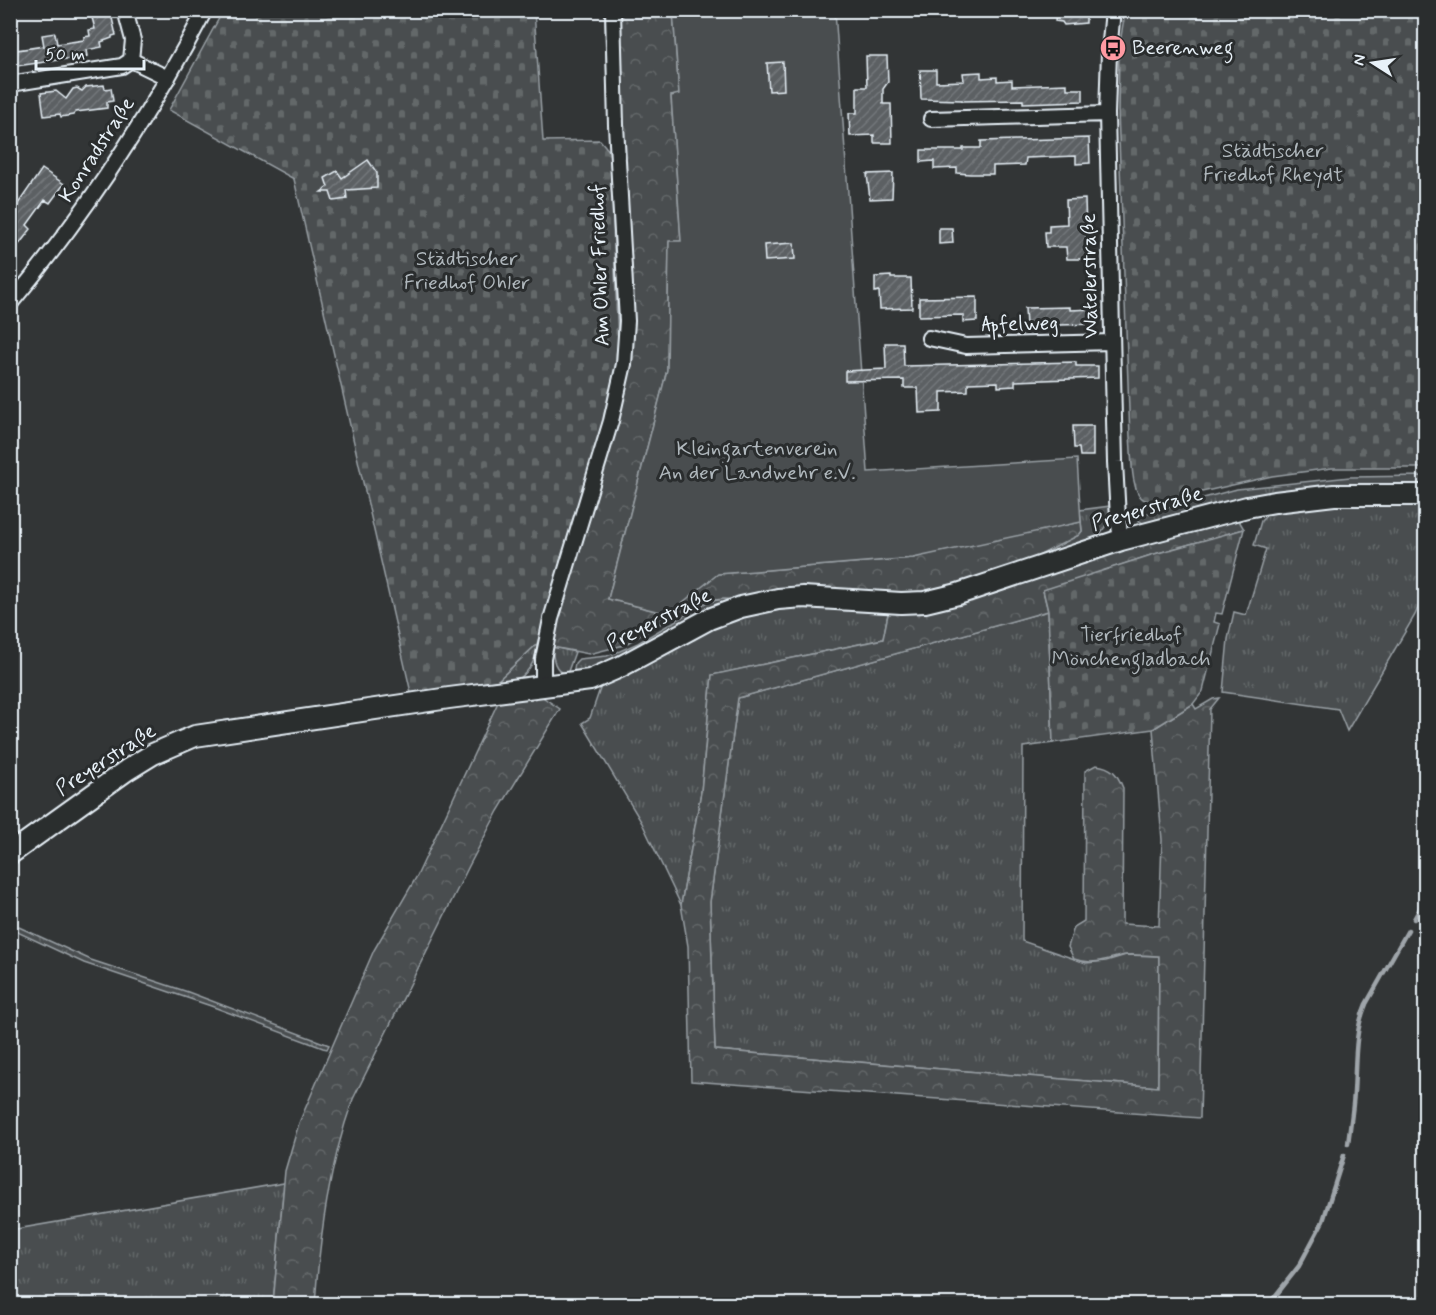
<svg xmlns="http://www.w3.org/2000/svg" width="1436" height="1315" viewBox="0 0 1436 1315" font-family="Mynerve,sans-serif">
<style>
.grass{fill:url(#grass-tufts);stroke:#989fa4;stroke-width:1.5}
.forest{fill:url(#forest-crowns);stroke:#989fa4;stroke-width:1.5}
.cemetery{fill:url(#cemetery-stones);stroke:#989fa4;stroke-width:1.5}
.garden{fill:#494d4f;stroke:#989fa4;stroke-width:1.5}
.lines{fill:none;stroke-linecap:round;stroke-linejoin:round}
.stream{stroke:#9fa5aa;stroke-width:4.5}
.building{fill:url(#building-hatch);stroke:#e8f1f8;stroke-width:1.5}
.minor-casing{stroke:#e8f1f8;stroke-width:18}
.secondary-casing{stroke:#e8f1f8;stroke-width:24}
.minor{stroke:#2a2d2e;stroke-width:14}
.secondary{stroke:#2a2d2e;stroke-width:20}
.labels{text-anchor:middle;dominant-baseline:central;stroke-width:6;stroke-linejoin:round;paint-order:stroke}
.poi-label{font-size:21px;fill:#e8f1f8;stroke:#2a2d2e;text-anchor:start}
.street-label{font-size:21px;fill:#e8f1f8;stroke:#2a2d2e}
.park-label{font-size:21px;fill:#b0b8bd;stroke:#2a2d2e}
</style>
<defs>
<pattern id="grass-tufts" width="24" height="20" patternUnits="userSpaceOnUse" patternTransform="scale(1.5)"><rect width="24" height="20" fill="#494d4f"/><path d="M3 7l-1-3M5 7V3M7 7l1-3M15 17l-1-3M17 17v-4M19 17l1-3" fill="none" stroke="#636769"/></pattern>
<pattern id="forest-crowns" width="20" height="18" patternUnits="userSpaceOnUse" patternTransform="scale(1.5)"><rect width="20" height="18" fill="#494d4f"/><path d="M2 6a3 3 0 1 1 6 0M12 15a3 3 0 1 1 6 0" fill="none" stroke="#636769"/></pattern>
<pattern id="cemetery-stones" width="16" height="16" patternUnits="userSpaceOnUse" patternTransform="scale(1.5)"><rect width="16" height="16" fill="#494d4f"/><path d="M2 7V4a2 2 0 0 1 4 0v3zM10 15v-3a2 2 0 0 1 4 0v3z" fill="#636769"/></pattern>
<pattern id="building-hatch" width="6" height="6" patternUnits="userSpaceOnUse" patternTransform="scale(1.5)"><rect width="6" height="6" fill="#5c6063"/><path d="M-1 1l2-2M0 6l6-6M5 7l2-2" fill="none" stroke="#73777a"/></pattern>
</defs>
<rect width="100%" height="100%" fill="#323536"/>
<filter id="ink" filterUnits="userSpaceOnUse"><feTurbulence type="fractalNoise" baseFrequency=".0167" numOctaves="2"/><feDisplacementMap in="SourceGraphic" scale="12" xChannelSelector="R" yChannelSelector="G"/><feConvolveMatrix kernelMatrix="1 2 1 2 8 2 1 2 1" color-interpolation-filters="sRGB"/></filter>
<g filter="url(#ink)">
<path class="grass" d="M 1425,476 L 1425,487 L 1146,525 L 1133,517 L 1237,489 L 1350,477 Z
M 1373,502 L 1425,502 L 1425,591 L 1415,615 L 1347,731 L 1338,709 L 1223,692 L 1228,639 L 1234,612 L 1246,615 L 1266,549 L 1254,545 L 1261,521 L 1270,512 Z
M 1111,506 L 1107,524 L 1098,537 L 1013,569 L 1079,535 L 1082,531 L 1080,510 Z
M 724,599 L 738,601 L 606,667 L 573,675 L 575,663 L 579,659 L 607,656 L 620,651 L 638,643 L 707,602 Z
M 799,605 L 889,609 L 883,639 L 712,675 L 701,792 L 681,905 L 642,823 L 582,723 L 590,718 L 602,683 L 723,621 L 773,608 Z
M 1048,611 L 1053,743 L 1023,747 L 1022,941 L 1086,963 L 1106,961 L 1126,955 L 1159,956 L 1158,1087 L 715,1050 L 710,902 L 738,698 Z
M 537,644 C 537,659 530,670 519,679 L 410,698 L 411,693 L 497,681 Z
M 552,647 L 575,652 L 567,674 C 554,671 553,659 552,647 Z
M 10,923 L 91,960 L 188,992 L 329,1045 L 327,1049 L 323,1048 L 211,1006 L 84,963 L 11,929 Z
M 284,1183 L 273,1304 L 11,1304 L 11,1230 Z"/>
<path class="forest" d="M 605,11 L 673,11 L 679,95 L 671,96 L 681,241 L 669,242 L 667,370 L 608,599 L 667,614 L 717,574 L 913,558 L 973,543 L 1081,522 L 1082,531 L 1079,535 L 1013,569 L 940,593 L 738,601 L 724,599 L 697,602 L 624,645 L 589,654 L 537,644 L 616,377 C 620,322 616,267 613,212 C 610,145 606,78 605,11 Z
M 1238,519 L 1244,529 L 1151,555 L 1043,591 L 1048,611 L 738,698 L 710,902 L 715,1050 L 1158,1087 L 1159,956 C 1148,956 1136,954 1125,955 C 1106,959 1093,966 1074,959 L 1068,947 L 1074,927 L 1084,921 L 1085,771 L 1096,765 C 1112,767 1117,773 1123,788 L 1122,924 L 1159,926 L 1162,840 L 1153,729 L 1193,704 L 1196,709 L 1213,699 L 1219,698 L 1210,709 L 1200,1118 L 691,1081 L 688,946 L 681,905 L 701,792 L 712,675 L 883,639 L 889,609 Z
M 541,696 L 560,709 L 498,811 L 469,866 L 353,1099 C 329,1166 320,1234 315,1304 L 273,1304 L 285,1171 L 299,1123 L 374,950 L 417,876 L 500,698 Z"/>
<path class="cemetery" d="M 223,11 L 534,11 L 543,141 L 600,140 L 610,152 L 618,341 L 616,377 L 537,644 L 497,681 L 411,693 L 294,179 L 169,110 Z
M 1125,11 L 1425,11 L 1425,468 L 1332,468 L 1272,476 L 1158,502 C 1153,502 1147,502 1143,499 C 1130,491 1132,452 1130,437 L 1118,111 L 1119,50 Z
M 1244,529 L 1222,614 L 1216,613 L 1214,622 L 1220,624 L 1203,691 L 1193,704 L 1153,729 L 1053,743 L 1048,611 L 1043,590 L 1151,555 Z"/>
<path class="garden" d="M 673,11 L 835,11 L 868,472 L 1077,459 L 1081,522 L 913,558 L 718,574 L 668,614 L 608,599 L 667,370 L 669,241 L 681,241 L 671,96 L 679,94 Z"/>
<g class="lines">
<path class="stream" d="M 1414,919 L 1426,898
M 1348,1144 C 1350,1127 1353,1110 1354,1092 C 1356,1063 1354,1031 1366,1004 L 1408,930
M 1269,1304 L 1299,1266 L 1323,1221 L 1344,1155"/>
</g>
<path class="building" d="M 90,10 L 110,10 L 116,35 L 112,36 L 112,38 L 101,42 L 102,47 L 86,50 L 87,56 L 10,67 L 10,51 L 44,46 L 42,35 L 55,33 L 57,44 L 84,40 L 84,37 L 90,36 L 89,30 L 95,29 Z
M 1056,10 L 1086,10 L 1086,23 L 1064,25 L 1062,22 L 1055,21 Z
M 866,56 L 887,56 L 888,82 L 883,89 L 883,104 L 891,104 L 892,143 L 874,143 L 874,135 L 850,136 L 849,113 L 857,113 L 857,87 L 867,87 Z
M 783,62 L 784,90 L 769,91 L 767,63 Z
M 920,70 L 936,70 L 936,82 L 964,81 L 963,73 L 981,72 L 981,78 L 997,77 L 997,81 L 1012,80 L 1012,86 L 1067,84 L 1067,89 L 1083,89 L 1083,101 L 1023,103 L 1023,100 L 962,101 L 962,100 L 921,99 Z
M 104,85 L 105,89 L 111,88 L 113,101 L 107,102 L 107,108 L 76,112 L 73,115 L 61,117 L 60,114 L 44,116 L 41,93 L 56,91 L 66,99 L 73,89 L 77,88 L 82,91 L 86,87 Z
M 1089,138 L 1090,163 L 1076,164 L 1076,156 L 1026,158 L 1025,165 L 993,166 L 993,174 L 970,174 L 957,173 L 957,168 L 934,169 L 934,161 L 921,162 L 921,150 L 963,150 L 963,148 L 981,148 L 981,141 Z
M 368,160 L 377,173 L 377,188 L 346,190 L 347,199 L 333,201 L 330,192 L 321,192 L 328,187 L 325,178 L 337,171 L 342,178 Z
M 42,169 L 64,184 L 50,203 L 45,200 L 27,225 L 31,229 L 17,247 L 10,242 L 10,225 L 16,218 L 11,214 Z
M 893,173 L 892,198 L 870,199 L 867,174 Z
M 1085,199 L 1087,259 L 1067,259 L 1066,247 L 1046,247 L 1045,232 L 1049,232 L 1049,225 L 1067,224 L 1066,200 Z
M 939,228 L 952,228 L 953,243 L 939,244 Z
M 794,243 L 795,259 L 765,261 L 764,245 Z
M 891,276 L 891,278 L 911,278 L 912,308 L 880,309 L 879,291 L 875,292 L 875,277 Z
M 977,297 L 977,321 L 963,322 L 963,315 L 919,316 L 919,298 Z
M 1070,307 L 1070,310 L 1094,309 L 1094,324 L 1026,326 L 1025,308 Z
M 885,343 L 903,343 L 904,366 L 1076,362 L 1076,366 L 1098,366 L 1098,378 L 1015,381 L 1015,386 L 998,387 L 998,382 L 968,383 L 968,391 L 941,392 L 941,412 L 919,413 L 918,388 L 904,388 L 904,380 L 845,381 L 845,371 L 886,369 Z
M 1073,426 L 1093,426 L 1093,456 L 1080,456 L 1079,448 L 1074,448 Z"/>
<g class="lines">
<defs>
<path id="minor" d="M 125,10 L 133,40 L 131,60
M 1113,10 L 1109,52 L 1107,114 L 1115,462 L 1118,518 L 1121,540
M 10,84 L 122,66 L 131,60 L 168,78
M 931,119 L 1107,114
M 10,304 C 86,213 150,115 205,10
M 929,338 L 966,346 L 1112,342
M 543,686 L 543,659 L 551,619 L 611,421 L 624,364 L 627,321 L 616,125 L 613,10"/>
<path id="secondary" d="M 10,854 L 127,770 L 153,754 L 195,736 L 449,698 L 590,680 L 620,667 L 709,619 L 741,607 L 778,599 L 803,597 L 901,603 L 925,602 L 958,594 L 1121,540 L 1247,507 L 1275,502 L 1334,495 L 1426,495"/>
</defs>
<use href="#minor" class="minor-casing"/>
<use href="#secondary" class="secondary-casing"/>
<use href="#minor" class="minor"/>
<use href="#secondary" class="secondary"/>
</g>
</g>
<defs>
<symbol id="bus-disc" viewBox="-11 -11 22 22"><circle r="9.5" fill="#ff9aa2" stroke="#2a2d2e"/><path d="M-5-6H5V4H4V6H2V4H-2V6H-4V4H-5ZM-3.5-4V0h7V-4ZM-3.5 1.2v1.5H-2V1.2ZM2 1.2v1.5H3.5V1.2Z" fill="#111"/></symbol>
</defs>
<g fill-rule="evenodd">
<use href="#bus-disc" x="1098" y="33" width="30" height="30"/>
</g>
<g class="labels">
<g class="poi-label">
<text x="1132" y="48">Beerenweg</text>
</g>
<g class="street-label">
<text transform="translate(97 150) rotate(-57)">Konradstraße</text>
<text transform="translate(600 265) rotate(-92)">Am Ohler Friedhof</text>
<text transform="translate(1090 276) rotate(-91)">Watelerstraße</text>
<text transform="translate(1020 324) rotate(-1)">Apfelweg</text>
<text transform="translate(1147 509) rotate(-16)">Preyerstraße</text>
<text transform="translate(659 620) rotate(-27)">Preyerstraße</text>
<text transform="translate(106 760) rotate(-33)">Preyerstraße</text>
</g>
<g class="park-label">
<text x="1273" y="151">Städtischer<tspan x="1273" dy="24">Friedhof Rheydt</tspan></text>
<text x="467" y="259">Städtischer<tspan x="467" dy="24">Friedhof Ohler</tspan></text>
<text x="757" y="449">Kleingartenverein<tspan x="757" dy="24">An der Landwehr e.V.</tspan></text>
<text x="1131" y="635">Tierfriedhof<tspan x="1131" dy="24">Mönchengladbach</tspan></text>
</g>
</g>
<rect width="1436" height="1315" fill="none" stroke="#2a2d2e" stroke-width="36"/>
<rect x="18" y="18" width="1400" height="1279" fill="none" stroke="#e8f1f8" stroke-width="2" filter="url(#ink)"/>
<g transform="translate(1373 63) rotate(282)" stroke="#2a2d2e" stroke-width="4.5" paint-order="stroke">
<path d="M0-4.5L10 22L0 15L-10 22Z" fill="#e8f1f8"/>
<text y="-9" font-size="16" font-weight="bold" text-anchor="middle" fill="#e8f1f8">N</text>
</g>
<path d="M36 60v9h108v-9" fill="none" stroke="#e8f1f8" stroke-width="3"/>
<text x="45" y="60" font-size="18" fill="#e8f1f8" stroke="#2a2d2e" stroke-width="4.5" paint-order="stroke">50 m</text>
</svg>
